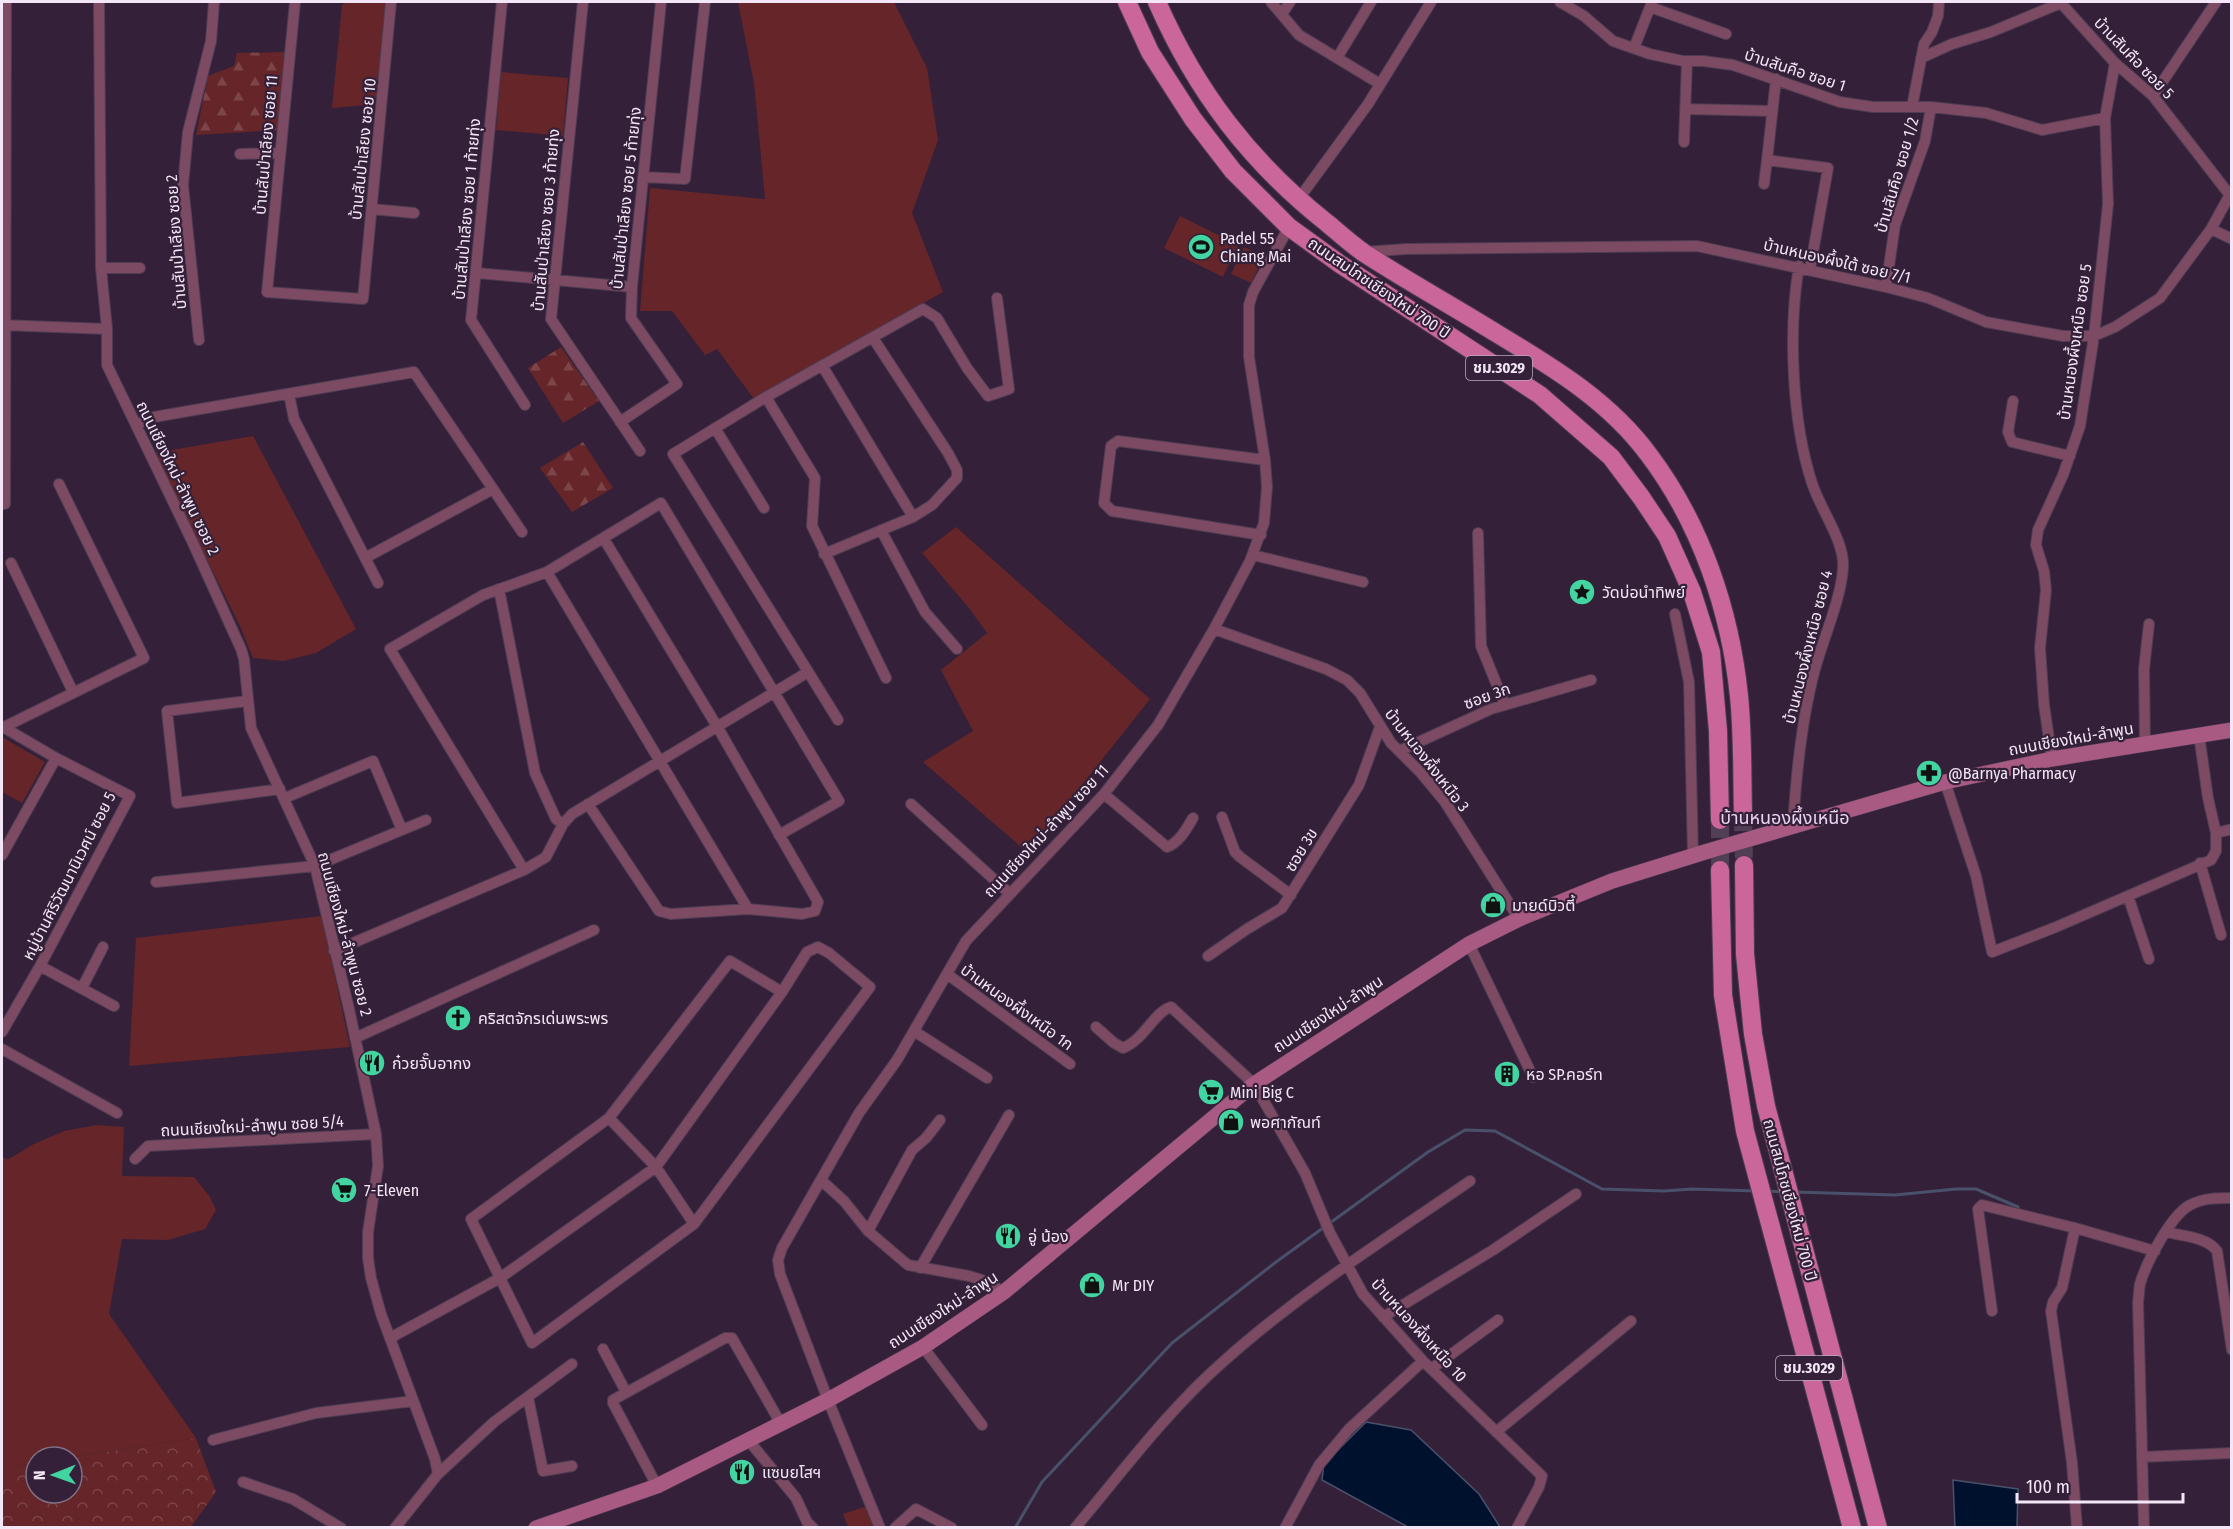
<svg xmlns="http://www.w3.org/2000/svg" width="2233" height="1529" viewBox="0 0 2233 1529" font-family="'Fira Sans Condensed','Noto Sans Thai',sans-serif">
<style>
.grass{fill:#652529}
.forest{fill:url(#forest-firs)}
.park{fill:url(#park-crowns)}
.water{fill:#00112e;stroke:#49516a;stroke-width:1.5}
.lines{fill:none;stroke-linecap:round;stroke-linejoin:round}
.stream{stroke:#49516a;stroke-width:3}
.primary-tunnel{stroke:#513f55;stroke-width:18;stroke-dasharray:18 9;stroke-linecap:butt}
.street-casing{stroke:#4f3d53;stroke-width:12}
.secondary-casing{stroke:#4f3d53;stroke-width:16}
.primary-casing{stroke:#4f3d53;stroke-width:20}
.street{stroke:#7c4a63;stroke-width:10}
.secondary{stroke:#a95a83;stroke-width:15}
.primary{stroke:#cb669b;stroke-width:18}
.labels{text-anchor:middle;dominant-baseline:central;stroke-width:4.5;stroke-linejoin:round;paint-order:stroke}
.shield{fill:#342139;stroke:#baabbd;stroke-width:1.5}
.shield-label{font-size:15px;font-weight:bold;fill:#f3e6f6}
.street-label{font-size:16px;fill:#f3e6f6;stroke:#342139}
.poi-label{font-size:16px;fill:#f3e6f6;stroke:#342139;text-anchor:start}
.neighbourhood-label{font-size:18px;fill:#ead2f1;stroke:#342139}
</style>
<defs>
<pattern id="forest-firs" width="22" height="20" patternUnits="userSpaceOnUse" patternTransform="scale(1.5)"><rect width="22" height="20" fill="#652529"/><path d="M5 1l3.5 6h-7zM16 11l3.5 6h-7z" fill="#7c4549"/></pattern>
<pattern id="park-crowns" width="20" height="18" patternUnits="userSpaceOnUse" patternTransform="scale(1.5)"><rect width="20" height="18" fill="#652529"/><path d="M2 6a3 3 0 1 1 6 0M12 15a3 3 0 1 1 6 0" fill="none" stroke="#7c4549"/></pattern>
</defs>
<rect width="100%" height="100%" fill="#342139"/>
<path class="grass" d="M 347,2 L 386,2 L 377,104 L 332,108 L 342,5 Z
M 738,2 L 894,2 L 927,68 L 938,140 L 912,213 L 943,292 L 754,399 L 717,349 L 705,355 L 672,311 L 640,311 L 650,188 L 765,199 L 754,83 Z
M 501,72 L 568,78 L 563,136 L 496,130 Z
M 1180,216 L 1238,245 L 1223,277 L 1164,248 Z
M 1244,247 L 1264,256 L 1251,283 L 1231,274 Z
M 253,436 L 356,629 L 316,653 L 283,661 L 253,658 L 239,624 L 154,453 Z
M 956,527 L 1150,699 L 1028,853 L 923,762 L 973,731 L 941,670 L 987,633 L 969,608 L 922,553 Z
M 2,737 L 45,762 L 22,803 L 2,792 Z
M 322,916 L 350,1047 L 129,1066 L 136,938 Z
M 97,1125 L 124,1127 L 122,1176 L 194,1177 L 210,1197 L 216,1210 L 205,1229 L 168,1240 L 122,1239 L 109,1314 L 196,1438 L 72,1457 L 36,1457 L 36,1463 L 2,1468 L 2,1156 L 7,1160 L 34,1144 L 64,1131 Z
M 870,1505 L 881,1527 L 848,1527 L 843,1514 Z"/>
<path class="forest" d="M 285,52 L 279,130 L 196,135 L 208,76 L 234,66 L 237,53 Z
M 561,347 L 599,401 L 563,423 L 528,368 Z
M 583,442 L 613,488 L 572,512 L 540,468 Z"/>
<path class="park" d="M 196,1438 L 216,1492 L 191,1527 L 2,1527 L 2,1468 L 36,1463 L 36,1493 L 72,1493 L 72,1457 Z"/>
<path class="water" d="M 1366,1422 L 1411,1430 L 1479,1494 L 1500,1527 L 1408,1527 L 1322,1480 L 1324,1464 Z
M 1953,1480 L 2018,1489 L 2017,1527 L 1955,1527 Z"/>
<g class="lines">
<path class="stream" d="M 1767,1191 L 1782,1192
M 1794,1192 L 1895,1195 L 1956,1189 L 1976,1189 L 2018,1207
M 1015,1528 L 1042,1482 L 1172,1343 L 1276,1262 L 1428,1152 L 1465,1130 L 1495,1131 L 1602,1189 L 1664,1191 L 1692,1189 L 1755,1191"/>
<path class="primary-tunnel" d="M 1743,813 L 1744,865
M 1720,820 L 1720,870"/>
<defs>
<path id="street" d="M 99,2 L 101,268 L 107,329 L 107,365 L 192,541 L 241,649 L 244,659 L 251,728 L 315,866 L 349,1009 L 376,1134 L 378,1166 L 368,1232 L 368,1258 L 371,1278 L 381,1314 L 435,1459 L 438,1474 L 395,1528
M 295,2 L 267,292 L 363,299 L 391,2
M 502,2 L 471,320 L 525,405
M 583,2 L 551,319 L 640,451
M 1271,2 L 1299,35 L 1380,84
M 1560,2 L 1584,16 L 1613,41 L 1650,54 L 1683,61 L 1703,61 L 1733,65 L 1840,102 L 1873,107 L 1931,107 L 1986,113 L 2042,130 L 2105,118
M 2060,2 L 2115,63 L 2153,96 L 2229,194
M 1650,7 L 1726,34
M 1282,14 L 1290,2
M 1634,48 L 1652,2
M 1337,58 L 1371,2
M 1921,58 L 1952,44 L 1991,32 L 2061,3
M 1776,79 L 1767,160 L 1828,168 L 1810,269
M 2153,96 L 2216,2
M 1912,107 L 1924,44 L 1932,32 L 1938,16 L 1939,2
M 1686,109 L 1772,111
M 1684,142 L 1687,61
M 240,154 L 280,153
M 643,177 L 685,179 L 705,2
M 1764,184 L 1767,160
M 1298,200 L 1368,104 L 1431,2
M 372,209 L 414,213
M 2211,229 L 2232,239
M 1364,252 L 1406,249 L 1697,246 L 1886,287 L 1928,298 L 1986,322 L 2063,336 L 2094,336 L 2115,327 L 2160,298 L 2211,229 L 2232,191
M 101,268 L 140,268
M 477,273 L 632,287
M 1886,287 L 1895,225 L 1925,141 L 1931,107
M 2,325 L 107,329
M 199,340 L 183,185 L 188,132 L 211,41 L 214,2
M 823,367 L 913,517
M 289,394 L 294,419 L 378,583
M 766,397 L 815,478 L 812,526 L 886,678
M 2013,401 L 2008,432 L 2012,442 L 2070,456
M 620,422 L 677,384 L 631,318 L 632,287 L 661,2
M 136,425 L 154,417 L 414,372 L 522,532
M 715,428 L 764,508
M 2,504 L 5,504 L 6,2
M 881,530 L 925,612 L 957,649
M 1478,533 L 1481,646 L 1505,705
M 1261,535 L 1112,511 L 1104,503 L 1111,446 L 1118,441 L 1265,460
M 824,554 L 913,517 L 932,505 L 957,478 L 957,470 L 948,453 L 873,338
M 1253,555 L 1363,582
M 365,558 L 493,489
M 11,563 L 73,692
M 547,572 L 748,909
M 499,589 L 535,773 L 556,819 L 563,824
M 1675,614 L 1689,682 L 1693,855
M 1214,629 L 1326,669 L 1347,680 L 1360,693 L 1391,743 L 1421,773 L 1445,802 L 1519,919
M 247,701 L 167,711 L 177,803 L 280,789
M 838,720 L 673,454 L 766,397 L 923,309 L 937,318 L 967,368 L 988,396 L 1009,389 L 997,298
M 2,728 L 144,658 L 59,484
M 2145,745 L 2144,669 L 2149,624
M 1399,751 L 1491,709 L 1591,680
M 2052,759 L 2044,705 L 2040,648 L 2046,590 L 2044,571 L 2036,545 L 2038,530 L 2063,475 L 2080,426 L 2094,336 L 2108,204 L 2105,118 L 2115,63
M 1945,782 L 1976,876 L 1992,952 L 2056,927 L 2211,860 L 2216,851 L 2216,833 L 2208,798 L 2199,735
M 1104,794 L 1167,847 C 1179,843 1187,828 1193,818
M 285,798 L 373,761 L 402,830
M 588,804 L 659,911 L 671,914 L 748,909 L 802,914 L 815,911 L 818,902 L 718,728 L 604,539
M 911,804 L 1009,893
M 1222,817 L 1235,852 L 1240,857 L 1291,895
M 1793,827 C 1796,775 1801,723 1814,673 C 1822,641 1841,600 1843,568 C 1845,541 1820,509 1812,483 C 1792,422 1788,330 1799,266
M 2216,833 L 2232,829
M 2,855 L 56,758
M 2200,863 L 2221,935
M 524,870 L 390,649 L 483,595 L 547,572 L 661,503 L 839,801 L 779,835
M 156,882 L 315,866 L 426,820
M 2128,896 L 2149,959
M 1469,944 L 1533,1077
M 334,951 L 524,870 L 546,857 L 563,824 L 572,814 L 808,672
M 1208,956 L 1247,929 L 1282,908 L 1359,785 L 1380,727
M 40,966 L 114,1006
M 947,974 L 1070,1064
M 82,988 L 103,947
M 1096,1027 L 1114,1043 L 1123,1048 C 1144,1040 1155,1011 1171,1007 L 1254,1084 L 1305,1173 L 1330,1233 L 1363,1294 L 1423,1361 L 1542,1476 L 1539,1487 L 1517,1528
M 914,1031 L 987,1078
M 2,1032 L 40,966 L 130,796 L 56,758 L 3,727
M 355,1038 L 594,930
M 2,1049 L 117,1113
M 609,1118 L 656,1167 L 694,1224
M 135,1159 L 148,1146 L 376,1134
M 822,1181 L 844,1201 L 868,1231 L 908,1265 L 969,1276 L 982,1280 L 1004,1292
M 2075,1228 L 2062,1288 L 2053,1302 L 2051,1311 L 2072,1463 L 2077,1528
M 868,1231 L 912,1150 L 926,1138 L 940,1120
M 2166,1232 C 2182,1236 2207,1237 2217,1251 L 2232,1350
M 920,1268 L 1009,1115
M 1992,1311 L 1978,1209 L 1982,1205 L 2075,1228 L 2155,1251
M 1383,1317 L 1493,1250 L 1576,1194
M 390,1338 L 500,1278 L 656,1167 L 782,992 L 807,952 L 818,947 L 829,953 L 870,987 L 694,1224 L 532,1343 L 471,1219 L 609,1118 L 730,961 L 782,992
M 923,1347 L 982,1425
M 603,1349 L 626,1392
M 1431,1369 L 1498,1320
M 528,1397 L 543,1471 L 572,1466
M 1496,1432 L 1631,1321
M 213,1440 L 316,1413 L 413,1401
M 749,1441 L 796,1498 L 807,1522 L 813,1528
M 2142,1457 L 2232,1453
M 438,1474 L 494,1422 L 572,1364
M 243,1482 L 293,1499 L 341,1528
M 657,1486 L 613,1403 L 613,1400 L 725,1338 L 732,1338 L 781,1424
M 880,1528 L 828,1400 L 780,1274 L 778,1260 L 782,1248 L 859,1113 L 897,1060 L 966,941 L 1104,794 L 1158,725 L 1214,629 L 1250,561 L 1264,523 L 1267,487 L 1265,460 L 1249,357 L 1249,305 L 1253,292 L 1289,227
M 895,1528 L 916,1509 L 952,1528
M 1075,1528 C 1123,1471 1168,1410 1224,1361 C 1300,1293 1387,1238 1470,1181
M 1285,1528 L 1319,1465 L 1349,1429 L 1423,1361
M 2144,1528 L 2138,1302 C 2139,1296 2139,1289 2140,1284 C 2146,1263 2171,1215 2190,1205 C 2203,1198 2217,1198 2232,1198"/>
<path id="secondary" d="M 536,1528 L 657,1486 L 828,1400 L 923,1347 L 1004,1292 L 1254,1084 L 1469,944 L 1519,919 L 1612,881 L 1705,852 L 1945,782 L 2052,759 L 2232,730"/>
<path id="primary" d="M 1127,2 L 1150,52 L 1193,119 L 1233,171 L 1289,227 L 1340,264 L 1540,395 L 1611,457 L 1641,497 L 1667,536 L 1692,592 L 1711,652 L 1718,731 L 1720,820
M 1157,2 C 1196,91 1250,162 1327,223 C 1339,233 1351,244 1364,253 C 1401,277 1440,299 1478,322 C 1540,360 1605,395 1649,455 C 1701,524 1730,610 1739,696 C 1743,735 1742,775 1743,813
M 1744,865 L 1745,954 L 1753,1034 L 1766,1106 L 1878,1528
M 1720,870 L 1723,995 L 1745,1131 L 1852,1528"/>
</defs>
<use href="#street" class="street-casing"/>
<use href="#secondary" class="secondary-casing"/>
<use href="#primary" class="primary-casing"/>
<use href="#street" class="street"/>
<use href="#secondary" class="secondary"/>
<use href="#primary" class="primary"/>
</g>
<defs>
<symbol id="stadium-disc" viewBox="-11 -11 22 22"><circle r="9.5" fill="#42d4a1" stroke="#342139"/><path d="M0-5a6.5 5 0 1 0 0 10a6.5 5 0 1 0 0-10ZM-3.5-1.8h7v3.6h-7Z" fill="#111"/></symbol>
<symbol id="sight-disc" viewBox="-11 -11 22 22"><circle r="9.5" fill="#42d4a1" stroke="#342139"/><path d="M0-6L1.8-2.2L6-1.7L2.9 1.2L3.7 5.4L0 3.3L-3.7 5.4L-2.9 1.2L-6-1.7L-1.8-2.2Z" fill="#111"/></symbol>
<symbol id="pharmacy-disc" viewBox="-11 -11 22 22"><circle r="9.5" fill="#42d4a1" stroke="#342139"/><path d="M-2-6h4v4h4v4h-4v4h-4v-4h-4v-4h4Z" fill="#111"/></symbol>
<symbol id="shop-disc" viewBox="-11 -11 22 22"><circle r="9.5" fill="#42d4a1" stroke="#342139"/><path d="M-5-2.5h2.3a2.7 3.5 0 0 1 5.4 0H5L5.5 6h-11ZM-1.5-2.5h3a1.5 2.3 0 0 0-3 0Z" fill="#111"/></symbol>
<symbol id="church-disc" viewBox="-11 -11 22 22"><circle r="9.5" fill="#42d4a1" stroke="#342139"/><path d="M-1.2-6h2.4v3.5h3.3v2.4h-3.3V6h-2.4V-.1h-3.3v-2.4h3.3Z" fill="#111"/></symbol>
<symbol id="restaurant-disc" viewBox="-11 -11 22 22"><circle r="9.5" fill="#42d4a1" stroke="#342139"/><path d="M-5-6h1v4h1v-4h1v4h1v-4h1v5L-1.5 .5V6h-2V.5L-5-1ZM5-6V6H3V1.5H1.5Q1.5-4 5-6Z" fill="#111"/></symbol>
<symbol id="building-disc" viewBox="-11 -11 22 22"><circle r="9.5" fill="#42d4a1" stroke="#342139"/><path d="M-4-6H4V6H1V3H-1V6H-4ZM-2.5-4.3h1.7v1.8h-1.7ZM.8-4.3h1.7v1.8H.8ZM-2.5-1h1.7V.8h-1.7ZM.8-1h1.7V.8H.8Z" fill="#111"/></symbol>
<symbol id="supermarket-disc" viewBox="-11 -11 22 22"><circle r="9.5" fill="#42d4a1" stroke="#342139"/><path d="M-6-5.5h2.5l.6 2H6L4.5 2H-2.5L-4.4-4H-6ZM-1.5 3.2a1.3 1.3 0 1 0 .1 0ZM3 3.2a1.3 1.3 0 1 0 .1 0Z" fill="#111"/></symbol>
</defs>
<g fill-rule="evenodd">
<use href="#stadium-disc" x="1186" y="232" width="30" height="30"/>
<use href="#sight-disc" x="1567" y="577" width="30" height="30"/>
<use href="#pharmacy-disc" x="1914" y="758" width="30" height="30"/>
<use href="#shop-disc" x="1478" y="890" width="30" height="30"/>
<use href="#church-disc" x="443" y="1003" width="30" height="30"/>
<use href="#restaurant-disc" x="357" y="1048" width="30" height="30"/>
<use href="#building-disc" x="1492" y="1059" width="30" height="30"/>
<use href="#supermarket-disc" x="1196" y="1077" width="30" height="30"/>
<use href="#shop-disc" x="1216" y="1107" width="30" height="30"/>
<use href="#supermarket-disc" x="329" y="1175" width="30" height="30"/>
<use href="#restaurant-disc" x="993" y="1221" width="30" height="30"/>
<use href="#shop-disc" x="1077" y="1270" width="30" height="30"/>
<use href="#restaurant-disc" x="727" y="1457" width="30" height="30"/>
</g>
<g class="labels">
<g class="shield">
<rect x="1466" y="356" width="66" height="24" rx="4.5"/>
<rect x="1776" y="1356" width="66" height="24" rx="4.5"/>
</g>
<g class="shield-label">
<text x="1499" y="368">ชม.3029</text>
<text x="1809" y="1368">ชม.3029</text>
</g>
<g class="street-label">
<text transform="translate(2134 58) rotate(46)">บ้านสันคือ ซอย 5</text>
<text transform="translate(1795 70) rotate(18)">บ้านสันคือ ซอย 1</text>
<text transform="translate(266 145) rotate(-85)">บ้านสันป่าเลียง ซอย 11</text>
<text transform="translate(363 149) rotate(-84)">บ้านสันป่าเลียง ซอย 10</text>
<text transform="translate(1897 175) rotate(-74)">บ้านสันคือ ซอย 1/2</text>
<text transform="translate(626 198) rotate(-84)">บ้านสันป่าเลียง ซอย 5 ท้ายทุ่ง</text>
<text transform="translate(467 209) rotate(-85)">บ้านสันป่าเลียง ซอย 1 ท้ายทุ่ง</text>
<text transform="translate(546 220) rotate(-85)">บ้านสันป่าเลียง ซอย 3 ท้ายทุ่ง</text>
<text transform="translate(176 242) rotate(-94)">บ้านสันป่าเลียง ซอย 2</text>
<text transform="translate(1837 261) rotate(13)">บ้านหนองผึ้งใต้ ซอย 7/1</text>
<text transform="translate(1379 288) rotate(34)">ถนนสมโภชเชียงใหม่ 700 ปี</text>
<text transform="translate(2075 342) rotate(-82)">บ้านหนองผึ้งเหนือ ซอย 5</text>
<text transform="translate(178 478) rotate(64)">ถนนเชียงใหม่-ลำพูน ซอย 2</text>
<text transform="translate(1808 647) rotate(-76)">บ้านหนองผึ้งเหนือ ซอย 4</text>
<text transform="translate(1487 696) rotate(-20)">ซอย 3ก</text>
<text transform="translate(2071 739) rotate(-10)">ถนนเชียงใหม่-ลำพูน</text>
<text transform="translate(1427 760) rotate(52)">บ้านหนองผึ้งเหนือ 3</text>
<text transform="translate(1046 831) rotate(-47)">ถนนเชียงใหม่-ลำพูน ซอย 11</text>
<text transform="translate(1301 850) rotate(-59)">ซอย 3ข</text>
<text transform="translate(69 876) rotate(-63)">หมู่บ้านศิริวัฒนานิเวศน์ ซอย 5</text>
<text transform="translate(345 934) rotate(75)">ถนนเชียงใหม่-ลำพูน ซอย 2</text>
<text transform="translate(1017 1007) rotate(36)">บ้านหนองผึ้งเหนือ 1ก</text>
<text transform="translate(1328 1014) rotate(-33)">ถนนเชียงใหม่-ลำพูน</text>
<text transform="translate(252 1126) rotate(-3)">ถนนเชียงใหม่-ลำพูน ซอย 5/4</text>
<text transform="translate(1790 1200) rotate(75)">ถนนสมโภชเชียงใหม่ 700 ปี</text>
<text transform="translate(943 1310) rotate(-33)">ถนนเชียงใหม่-ลำพูน</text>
<text transform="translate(1419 1330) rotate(48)">บ้านหนองผึ้งเหนือ 10</text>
</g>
<g class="poi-label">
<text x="1220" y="238">Padel 55<tspan x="1220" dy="18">Chiang Mai</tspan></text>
<text x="1602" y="592">วัดบ่อนำทิพย์</text>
<text x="1948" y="773">@Barnya Pharmacy</text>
<text x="1512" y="905">มายด์บิวตี้</text>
<text x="478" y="1018">คริสตจักรเด่นพระพร</text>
<text x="392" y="1063">ก๋วยจั๊บอากง</text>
<text x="1526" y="1074">หอ SP.คอร์ท</text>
<text x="1230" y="1092">Mini Big C</text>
<text x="1250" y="1122">พอศากัณท์</text>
<text x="364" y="1190">7-Eleven</text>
<text x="1028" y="1236">อู่ น้อง</text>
<text x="1112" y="1285">Mr DIY</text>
<text x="762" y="1472">แซบยโสฯ</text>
</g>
<g class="neighbourhood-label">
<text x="1785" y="818">บ้านหนองผึ้งเหนือ</text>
</g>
</g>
<rect width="2233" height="1529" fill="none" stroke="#f3e6f6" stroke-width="6"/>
<g transform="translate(54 1475) rotate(269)"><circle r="28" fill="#342139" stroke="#807085" stroke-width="1.5"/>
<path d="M0-4.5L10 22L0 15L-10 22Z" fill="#42d4a1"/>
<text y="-9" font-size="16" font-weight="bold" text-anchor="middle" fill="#f3e6f6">N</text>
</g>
<path d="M2017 1493v9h166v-9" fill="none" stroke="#f3e6f6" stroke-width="3"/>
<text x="2026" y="1493" font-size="18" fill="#f3e6f6" stroke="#342139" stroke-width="4.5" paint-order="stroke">100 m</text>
</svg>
